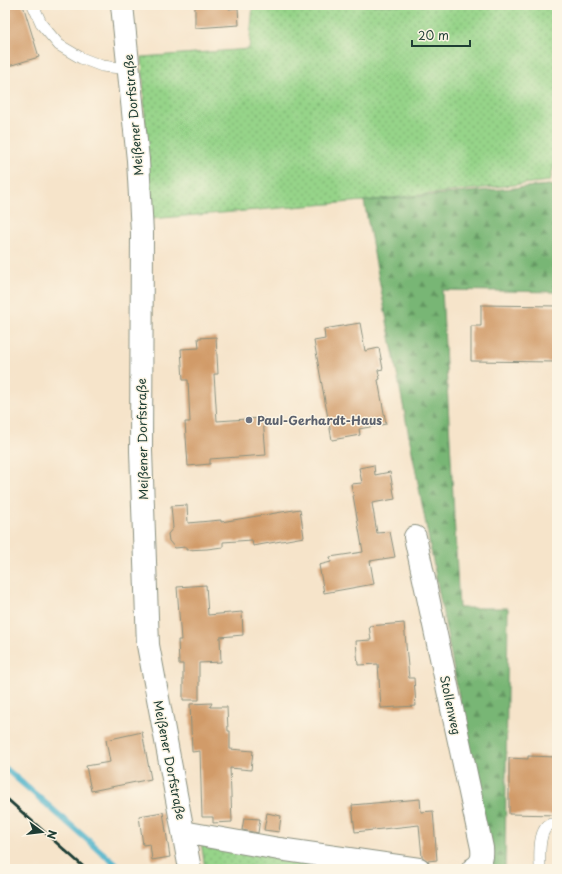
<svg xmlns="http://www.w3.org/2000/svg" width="562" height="874" viewBox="0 0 562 874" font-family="'Playpen Sans',sans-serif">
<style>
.grass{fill:url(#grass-dots);stroke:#5a885e}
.forest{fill:url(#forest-firs);stroke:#4c7a54}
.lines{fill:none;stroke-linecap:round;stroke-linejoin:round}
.stream{stroke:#4cb2cb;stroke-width:6}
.building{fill:#d19b69}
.service-casing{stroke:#8a907f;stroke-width:12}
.minor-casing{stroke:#8a907f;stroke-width:24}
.service{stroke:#fff;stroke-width:11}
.minor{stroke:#fff;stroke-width:22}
.rail{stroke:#1f3d34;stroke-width:3}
.worship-dot{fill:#6b7280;stroke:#fcf5e5;stroke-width:1.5}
.labels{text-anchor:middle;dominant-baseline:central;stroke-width:3;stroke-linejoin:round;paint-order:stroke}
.street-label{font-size:12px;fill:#1f3d34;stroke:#fcf5e5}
.worship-label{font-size:12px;font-weight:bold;fill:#5b616d;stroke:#fcf5e5;text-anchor:start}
</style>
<defs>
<pattern id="grass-dots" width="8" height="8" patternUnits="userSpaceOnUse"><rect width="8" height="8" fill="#96d489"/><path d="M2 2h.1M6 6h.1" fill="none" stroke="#7aad71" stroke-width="1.8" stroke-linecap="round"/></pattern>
<pattern id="forest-firs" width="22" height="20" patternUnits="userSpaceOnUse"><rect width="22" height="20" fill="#78b675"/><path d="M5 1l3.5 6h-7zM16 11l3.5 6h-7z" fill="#629561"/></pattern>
</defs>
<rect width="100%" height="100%" fill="#fcf5e5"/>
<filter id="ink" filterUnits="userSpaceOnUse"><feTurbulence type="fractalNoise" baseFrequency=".025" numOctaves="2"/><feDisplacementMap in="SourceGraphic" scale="8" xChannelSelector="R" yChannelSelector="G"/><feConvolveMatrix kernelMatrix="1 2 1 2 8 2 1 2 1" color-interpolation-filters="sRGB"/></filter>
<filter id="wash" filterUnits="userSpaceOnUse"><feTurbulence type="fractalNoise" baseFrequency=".012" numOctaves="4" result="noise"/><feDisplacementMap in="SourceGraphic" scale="16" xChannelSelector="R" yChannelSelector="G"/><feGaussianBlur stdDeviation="0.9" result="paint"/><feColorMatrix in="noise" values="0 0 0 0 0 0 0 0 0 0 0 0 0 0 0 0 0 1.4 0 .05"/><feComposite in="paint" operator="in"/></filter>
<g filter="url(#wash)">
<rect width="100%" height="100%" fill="#f6e4ca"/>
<path class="grass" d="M 253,5 L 557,5 L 557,155 L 550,181 L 364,201 L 150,219 L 142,57 L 249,49 Z
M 201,841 L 371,869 L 205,869 Z"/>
<path class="forest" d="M 549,185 L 557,187 L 557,292 L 442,290 L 459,608 L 508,608 L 505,869 L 492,869 L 364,201 Z"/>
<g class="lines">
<path class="stream" d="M 5,768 L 121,869"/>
</g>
<g id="blocks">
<path class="building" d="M 5,5 L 23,5 L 39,57 L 5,67 Z
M 195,5 L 229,5 L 229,9 L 238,8 L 239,25 L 195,28 Z
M 481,305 L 557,306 L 557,362 L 471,361 L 471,326 L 481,326 Z
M 360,323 L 365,351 L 379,348 L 383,369 L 378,370 L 380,379 L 378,380 L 386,424 L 359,429 L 360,435 L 332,440 L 314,341 L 325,339 L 324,329 Z
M 216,337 L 218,374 L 214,374 L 217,421 L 263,418 L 266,455 L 210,459 L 210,464 L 188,466 L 185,422 L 190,422 L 188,380 L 183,380 L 181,349 L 199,348 L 198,338 Z
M 374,465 L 375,475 L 390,472 L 395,499 L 372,503 L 377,533 L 390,532 L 395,557 L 370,561 L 374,584 L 324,593 L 319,565 L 331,562 L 330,557 L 363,552 L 351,484 L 362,483 L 359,468 Z
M 187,505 L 188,523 L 221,520 L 221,522 L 300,509 L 304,537 L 253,546 L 252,540 L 223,542 L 223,547 L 207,549 L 186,550 L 186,547 L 175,548 L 169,541 L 168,534 L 173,528 L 171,506 Z
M 206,585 L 208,615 L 242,612 L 243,635 L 220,637 L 221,662 L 199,663 L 199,700 L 183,700 L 183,664 L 179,664 L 178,640 L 181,640 L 177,587 Z
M 404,623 L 409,678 L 414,678 L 416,706 L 381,708 L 378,664 L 358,665 L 356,641 L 371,640 L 369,626 Z
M 212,703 L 210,707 L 227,707 L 228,731 L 230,731 L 230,749 L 253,751 L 251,770 L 230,768 L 232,822 L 213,823 L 213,817 L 202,817 L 200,751 L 192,752 L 190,704 Z
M 142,732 L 151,779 L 91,791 L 86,766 L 110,762 L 106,740 Z
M 528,756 L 557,757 L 557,815 L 509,814 L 509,758 L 528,759 Z
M 420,799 L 421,812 L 433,811 L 437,860 L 428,861 L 422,857 L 419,825 L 355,832 L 352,805 Z
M 163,812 L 170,857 L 152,860 L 150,844 L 143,845 L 139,816 Z
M 267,813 L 281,816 L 279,832 L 264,830 Z
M 244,818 L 260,819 L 258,833 L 242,830 Z"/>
</g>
</g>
<g filter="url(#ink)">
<use href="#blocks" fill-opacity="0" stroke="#8a907f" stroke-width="1"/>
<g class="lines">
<defs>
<path id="service" d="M 33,5 L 42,25 L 59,45 L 81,58 L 102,66 L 129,69
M 540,869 C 540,858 537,829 551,824 C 553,824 555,824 557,824"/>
<path id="minor" d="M 122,5 L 138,160 L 142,233 L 141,451 L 148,645 L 190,869
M 415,537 L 482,848 C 483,857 482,864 473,869
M 183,832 L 279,849 L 419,869"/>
</defs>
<use href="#service" class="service-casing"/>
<use href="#minor" class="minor-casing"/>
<use href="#service" class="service"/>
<use href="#minor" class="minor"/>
<path class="rail" d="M 5,797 L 86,869"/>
</g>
</g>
<circle class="worship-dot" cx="249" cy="420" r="4"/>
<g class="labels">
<g class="street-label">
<text transform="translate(133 115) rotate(-95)">Meißener Dorfstraße</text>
<text transform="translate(142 439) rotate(-91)">Meißener Dorfstraße</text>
<text transform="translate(451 705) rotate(78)">Stollenweg</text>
<text transform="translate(170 760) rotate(79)">Meißener Dorfstraße</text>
</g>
<g class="worship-label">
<text x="257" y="420">Paul-Gerhardt-Haus</text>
</g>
</g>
<rect width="562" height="874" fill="none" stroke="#fcf5e5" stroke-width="20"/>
<g transform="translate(42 832) rotate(105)" stroke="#fcf5e5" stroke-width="3" paint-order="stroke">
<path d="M0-3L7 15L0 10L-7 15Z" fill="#1f3d34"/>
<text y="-6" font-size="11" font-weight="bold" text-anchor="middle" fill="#1f3d34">N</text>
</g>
<path d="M412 40v6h58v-6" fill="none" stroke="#1f3d34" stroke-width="2"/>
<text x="418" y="40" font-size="12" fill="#1f3d34" stroke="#fcf5e5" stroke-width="3" paint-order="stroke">20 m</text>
</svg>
